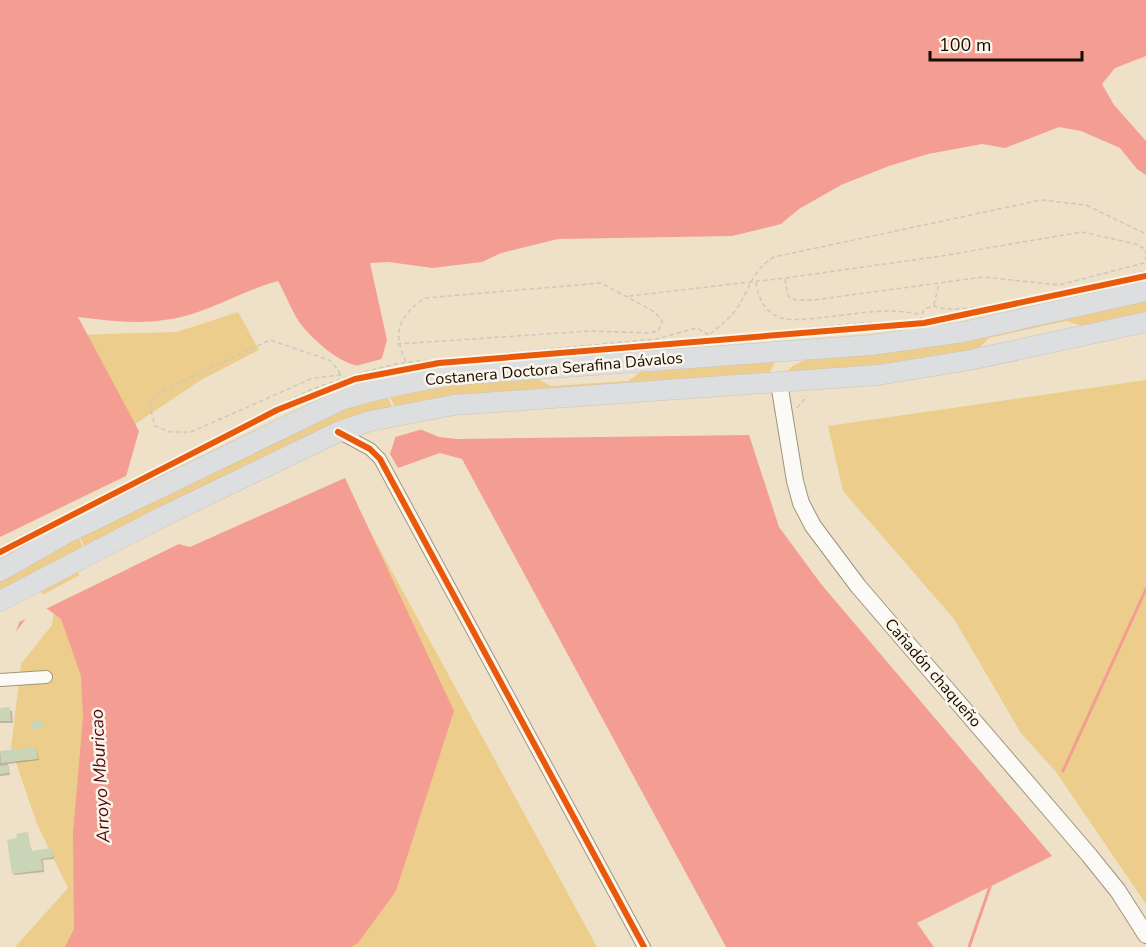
<svg xmlns="http://www.w3.org/2000/svg" width="1146" height="947" viewBox="0 0 1146 947" font-family="'Nunito Sans',sans-serif">
<style>
.green{fill:#edcd8b}
.water{fill:#f49d92}
.pier{fill:#eee1c7}
.shadow{fill:#0003}
.lines{fill:none;stroke-linecap:round;stroke-linejoin:round}
.stream{stroke:#f49d92;stroke-width:3}
.building{fill:#cad5b8}
.minor-casing{stroke:#9f957e;stroke-width:14}
.secondary-casing{stroke:#9f957e;stroke-width:18}
.trunk-casing{stroke:#cac4b8;stroke-width:21}
.path{stroke:#ccc8c1;stroke-width:1.5;stroke-dasharray:4.5 3;stroke-linecap:butt}
.minor{stroke:#fcfaf7;stroke-width:12}
.secondary{stroke:#fcfaf7;stroke-width:16}
.trunk{stroke:#dddedf;stroke-width:20}
.cycleway-casing{stroke:#fbf5ea;stroke-width:10}
.cycleway{stroke:#e8590c;stroke-width:6}
.labels{text-anchor:middle;dominant-baseline:central;stroke-width:5;stroke-linejoin:round;paint-order:stroke}
.street-label{font-size:16px;fill:#170d00;stroke:#fbf5ea}
.water-label{font-size:18px;font-style:italic;fill:#540a0f;stroke:#fbf5ea}
</style>
<rect width="100%" height="100%" fill="#eee1c7"/>
<path class="green" d="M 1146,298 L 1146,316 L 1089,328 L 1066,321 L 989,338 L 976,351 L 877,367 L 786,372 L 794,365 L 806,360 L 910,349 Z
M 238,312 L 259,350 L 201,380 L 129,428 L 61,512 L 69,540 L 78,536 L 85,552 L 74,558 L 83,588 L 287,947 L 15,947 L 68,888 L 37,824 L 11,748 L 21,664 L 52,625 L 55,603 L 35,588 L 0,595 L 0,576 L 17,560 L 0,547 L 0,337 L 177,332 Z
M 776,359 L 769,375 L 396,409 L 388,393 L 423,385 L 532,376 L 551,386 L 628,381 L 646,368 Z
M 1146,380 L 1146,904 L 1056,772 L 1021,733 L 954,619 L 843,491 L 828,426 Z
M 386,394 L 393,409 L 87,552 L 79,535 L 301,423 Z
M 347,489 L 597,947 L 306,947 Z"/>
<path class="water" d="M 0,0 L 1146,0 L 1146,56 L 1115,68 L 1102,84 L 1114,105 L 1146,141 L 1146,175 L 1137,169 L 1120,148 L 1081,131 L 1059,127 L 1005,148 L 982,144 L 928,154 L 889,166 L 841,185 L 799,209 L 781,224 L 732,236 L 558,239 L 501,253 L 482,262 L 432,268 L 389,262 L 370,263 L 387,340 L 380,365 C 350,374 322,348 303,327 C 293,315 286,295 278,281 C 248,289 221,305 192,314 C 153,326 118,322 78,317 L 139,431 L 125,480 L 0,545 Z
M 410,425 L 439,437 L 457,439 L 749,435 L 779,527 L 821,584 L 1052,856 L 917,923 L 934,947 L 726,947 L 462,459 L 440,453 L 398,468 L 390,454 L 398,429 Z
M 345,478 L 454,711 L 396,891 L 358,943 L 351,947 L 65,947 L 74,929 L 73,833 L 83,717 L 81,676 L 61,619 L 46,608 L 29,614 L 16,632 L 24,608 L 155,538 L 190,547 Z"/>
<path class="pier" d="M 385,358 L 382,367 L 368,372 L 352,367 Z
M 409,422 L 426,428 L 392,438 L 396,427 Z
M 130,474 L 126,483 L 0,548 L 0,537 Z
M 154,535 L 183,542 L 15,624 L 22,606 Z"/>
<path class="shadow" d="M 0,709 L 12,711 L 13,723 L 0,723 Z
M 36,748 L 39,760 L 8,764 L 10,775 L 0,776 L 0,752 Z
M 27,834 L 32,852 L 52,850 L 54,859 L 43,860 L 44,872 L 15,875 L 13,873 L 19,839 Z"/>
<g class="lines">
<path class="stream" d="M 1063,771 L 1146,589
M 969,947 L 991,884"/>
</g>
<path class="building" d="M 10,707 L 11,721 L 0,721 L 0,708 Z
M 42,720 L 43,728 L 32,730 L 31,722 Z
M 36,747 L 38,759 L 1,763 L 0,751 Z
M 8,765 L 9,773 L 0,774 L 0,766 Z
M 28,832 L 31,851 L 52,848 L 53,857 L 41,859 L 43,870 L 12,874 L 7,840 L 17,838 L 16,834 Z"/>
<g class="lines">
<defs>
<path id="minor" d="M 338,432 L 370,449 L 380,459 L 644,947
M 0,680 L 46,677"/>
<path id="secondary" d="M 779,383 L 795,481 L 801,503 L 813,526 L 858,586 L 1089,855 L 1118,891 L 1146,935"/>
<path id="trunk" d="M 0,571 L 65,534 L 341,400 C 378,388 416,381 454,375 L 871,345 L 963,332 L 1146,291
M 0,601 L 160,518 L 338,432 L 370,421 L 454,405 L 878,375 L 970,360 L 1146,322"/>
</defs>
<use href="#minor" class="minor-casing"/>
<use href="#secondary" class="secondary-casing"/>
<use href="#trunk" class="trunk-casing"/>
<path class="path" d="M 785,279 L 788,296 L 795,300 L 814,300 L 983,277 L 1059,285 L 1144,263 L 1146,257
M 756,282 C 758,298 765,313 781,318 C 792,321 807,319 818,318 C 851,315 889,306 921,315
M 629,296 L 785,278 L 935,257 L 1082,232 L 1136,244 L 1145,249 L 1146,254
M 934,305 L 939,283
M 710,334 C 720,326 731,317 738,307 C 750,288 753,269 774,257 L 1041,200 L 1086,205 L 1146,234
M 397,344 L 590,331 L 651,333 L 659,330 L 662,321 L 655,312 L 601,283 L 425,298 C 398,317 392,332 406,362
M 341,375 L 313,378 L 191,432 L 170,432 L 155,426 L 150,407 L 156,394 L 270,340 L 329,360 C 335,365 338,370 342,377
M 797,408 L 807,396
M 0,547 L 266,411 L 308,391 L 352,375 L 400,363 L 656,339 L 697,328 L 714,338 L 859,323 L 920,321 L 924,309 L 934,306 C 964,320 1107,280 1146,271"/>
<use href="#minor" class="minor"/>
<use href="#secondary" class="secondary"/>
<use href="#trunk" class="trunk"/>
<defs>
<path id="cycleway" d="M 338,432 L 370,449 L 380,459 L 644,947
M 0,552 L 277,410 L 355,379 L 439,363 L 924,323 L 1146,276"/>
</defs>
<use href="#cycleway" class="cycleway-casing"/>
<use href="#cycleway" class="cycleway"/>
</g>
<g class="labels">
<g class="street-label">
<text transform="translate(554 369) rotate(-5)">Costanera Doctora Serafina Dávalos</text>
<text transform="translate(933 673) rotate(49)">Cañadón chaqueño</text>
</g>
<g class="water-label">
<text transform="translate(100 776) rotate(-93)">Arroyo Mburicao</text>
</g>
</g>
<path d="M930 51v9h152v-9" fill="none" stroke="#170d00" stroke-width="3"/>
<text x="939" y="51" font-size="18" fill="#170d00" stroke="#fbf5ea" stroke-width="4.5" paint-order="stroke">100 m</text>
</svg>
